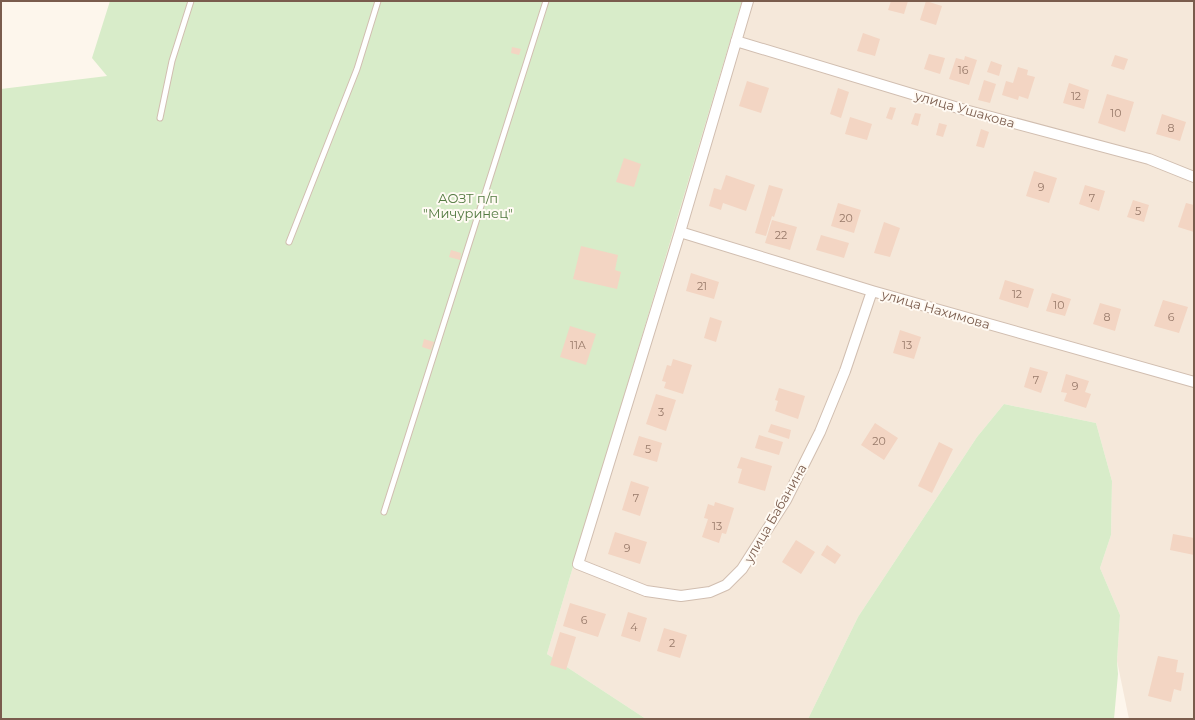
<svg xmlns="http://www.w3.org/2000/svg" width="1195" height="720" viewBox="0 0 1195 720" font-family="Montserrat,sans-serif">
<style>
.residential{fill:#f5e8da}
.green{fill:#d8ecc9}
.building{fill:#f3d5c3}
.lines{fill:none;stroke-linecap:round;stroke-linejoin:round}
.service-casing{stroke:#d1beb0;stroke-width:7}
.minor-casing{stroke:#d1beb0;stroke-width:12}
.service{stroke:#fff;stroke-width:5}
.minor{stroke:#fff;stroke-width:10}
.labels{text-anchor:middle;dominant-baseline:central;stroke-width:4;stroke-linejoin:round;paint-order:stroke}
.number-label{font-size:11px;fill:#987a6a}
.street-label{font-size:13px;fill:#7a5c4d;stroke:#fffaf3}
.park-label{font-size:13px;fill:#537a41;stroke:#fffaf3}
</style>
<rect width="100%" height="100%" fill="#fdf6ec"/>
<path class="residential" d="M 742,1 L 1194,1 L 1194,719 L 1129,719 L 1117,661 L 1120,615 L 1100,568 L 1111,535 L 1112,481 L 1096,423 L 1004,404 L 977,437 L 858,617 L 808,719 L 646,719 L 547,654 Z"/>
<path class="green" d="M 110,1 L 742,1 L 547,654 L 646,719 L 1,719 L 1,89 L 107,76 L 92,58 Z
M 1004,404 L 1096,423 L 1112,481 L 1111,535 L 1100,568 L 1120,615 L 1117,661 L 1118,674 L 1114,719 L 808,719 L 858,617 L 977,437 Z"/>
<path class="building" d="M 891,1 L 908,1 L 904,14 L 888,10 Z
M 926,1 L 942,6 L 936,25 L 920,20 Z
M 863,33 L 880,39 L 875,56 L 857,51 Z
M 512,47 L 521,49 L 519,55 L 511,53 Z
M 929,54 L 945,58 L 940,74 L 924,69 Z
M 1115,55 L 1128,59 L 1124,70 L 1111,66 Z
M 965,56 L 977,60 L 969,85 L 949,79 L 956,58 L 964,60 Z
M 991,61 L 1002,65 L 999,76 L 987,72 Z
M 1018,67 L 1028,70 L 1027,75 L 1035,77 L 1028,99 L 1019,96 L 1018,100 L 1002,95 L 1006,81 L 1013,83 Z
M 984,80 L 996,84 L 990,103 L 978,100 Z
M 747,81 L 769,88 L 761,113 L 739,106 Z
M 1069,83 L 1089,90 L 1084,109 L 1063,103 Z
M 838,88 L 849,92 L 841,118 L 830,114 Z
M 1107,94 L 1134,102 L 1125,132 L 1098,123 Z
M 890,107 L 896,108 L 892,120 L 886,118 Z
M 915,113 L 921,114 L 918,126 L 911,124 Z
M 1162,114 L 1186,122 L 1180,141 L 1156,134 Z
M 850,117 L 872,124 L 867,140 L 845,134 Z
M 939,123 L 947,125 L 943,137 L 936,135 Z
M 981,129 L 989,132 L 984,148 L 976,146 Z
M 624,158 L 641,164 L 634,187 L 616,182 Z
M 1034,171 L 1057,178 L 1049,203 L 1026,196 Z
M 726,175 L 755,185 L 746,211 L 723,203 L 721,210 L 709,206 L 714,188 L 721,190 Z
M 769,185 L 783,189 L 774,217 L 772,216 L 766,236 L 755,233 Z
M 1085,185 L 1105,191 L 1099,211 L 1079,204 Z
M 1133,200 L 1149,205 L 1144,222 L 1127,217 Z
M 838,203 L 861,210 L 854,233 L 831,226 Z
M 1186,203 L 1194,205 L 1194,232 L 1178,227 Z
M 772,220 L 797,227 L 790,250 L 765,243 Z
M 884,222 L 900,228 L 890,257 L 874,253 Z
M 821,235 L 849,243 L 844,258 L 816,250 Z
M 581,246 L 618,255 L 615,270 L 621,272 L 617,289 L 573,279 Z
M 451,250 L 461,253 L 460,260 L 449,257 Z
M 691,273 L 719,282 L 714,299 L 686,291 Z
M 1005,280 L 1034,289 L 1028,308 L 999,299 Z
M 1052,293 L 1071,299 L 1065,316 L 1046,311 Z
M 1163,300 L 1188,307 L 1179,333 L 1154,326 Z
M 1100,303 L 1121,309 L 1115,331 L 1093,324 Z
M 710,317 L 722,321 L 716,342 L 704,338 Z
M 570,326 L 596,334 L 586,365 L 560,357 Z
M 900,330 L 921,337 L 914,359 L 893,353 Z
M 424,339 L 434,342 L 431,350 L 422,347 Z
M 673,359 L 692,365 L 683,394 L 664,388 L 666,382 L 662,381 L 667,365 L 671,366 Z
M 1030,367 L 1048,372 L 1041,393 L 1024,387 Z
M 1066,374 L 1089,381 L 1085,392 L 1091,394 L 1086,408 L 1064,401 L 1067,393 L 1061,392 Z
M 779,388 L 805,396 L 798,419 L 775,411 L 778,401 L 775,400 Z
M 656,394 L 676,400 L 666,431 L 646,424 Z
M 875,423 L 898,438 L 884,460 L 861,445 Z
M 771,424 L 791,430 L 789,439 L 768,432 Z
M 759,435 L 783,442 L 779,455 L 755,448 Z
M 639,436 L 662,443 L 657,462 L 633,455 Z
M 939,442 L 953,449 L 932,493 L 918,486 Z
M 741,457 L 772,466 L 765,491 L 738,483 L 742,469 L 737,468 Z
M 631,481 L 649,487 L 640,516 L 622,510 Z
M 715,502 L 734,508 L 726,534 L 722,533 L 719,543 L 702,537 L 708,519 L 704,518 L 708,504 L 714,506 Z
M 615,532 L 647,542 L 640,564 L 608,554 Z
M 1173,534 L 1194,538 L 1194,555 L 1170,550 Z
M 796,540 L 815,552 L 801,574 L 782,562 Z
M 827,545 L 841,555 L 835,564 L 821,555 Z
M 570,603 L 606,614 L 598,637 L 563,626 Z
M 628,612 L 647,618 L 640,642 L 621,636 Z
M 664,628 L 687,635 L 680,658 L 657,651 Z
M 560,632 L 576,637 L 566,670 L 550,665 Z
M 1158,656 L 1178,660 L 1176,672 L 1184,673 L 1181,691 L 1174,689 L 1171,702 L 1148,696 Z"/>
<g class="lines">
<defs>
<path id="service" d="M 160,118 L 172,61 L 191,1
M 289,242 L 357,69 L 378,1
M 384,512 L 546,1"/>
<path id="minor" d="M 748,1 L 680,232 L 578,564 L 646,591 L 681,596 L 710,592 L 726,585 L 742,569 L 786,500 L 820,432 L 845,371 L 872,291
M 736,41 L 965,110 L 1149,159 L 1194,177
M 680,232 L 872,291 L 1194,382"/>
</defs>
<use href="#service" class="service-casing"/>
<use href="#minor" class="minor-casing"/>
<use href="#service" class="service"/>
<use href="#minor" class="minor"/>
</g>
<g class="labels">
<g class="number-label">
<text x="963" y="70">16</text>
<text x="1076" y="96">12</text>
<text x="1116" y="113">10</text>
<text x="1171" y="128">8</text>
<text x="1041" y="187">9</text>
<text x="1092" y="198">7</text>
<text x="1138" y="211">5</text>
<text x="846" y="218">20</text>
<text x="781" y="235">22</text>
<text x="702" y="286">21</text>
<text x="1017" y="294">12</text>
<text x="1059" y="305">10</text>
<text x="1107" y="317">8</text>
<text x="1171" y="317">6</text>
<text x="578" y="345">11А</text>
<text x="907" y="345">13</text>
<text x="1036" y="380">7</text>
<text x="1075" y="386">9</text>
<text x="661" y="412">3</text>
<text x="879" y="441">20</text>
<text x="648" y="449">5</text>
<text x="636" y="498">7</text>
<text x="717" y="526">13</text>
<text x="627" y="548">9</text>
<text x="584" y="620">6</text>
<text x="634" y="627">4</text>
<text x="672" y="643">2</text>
</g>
<g class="street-label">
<text transform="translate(965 109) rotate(16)">улица Ушакова</text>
<text transform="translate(936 309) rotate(16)">улица Нахимова</text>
<text transform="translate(775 513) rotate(-60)">улица Бабанина</text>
</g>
<g class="park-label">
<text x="468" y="198">АОЗТ п/п<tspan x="468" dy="15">"Мичуринец"</tspan></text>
</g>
</g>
<rect width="1195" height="720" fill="none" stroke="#7a5c4d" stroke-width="4"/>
</svg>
